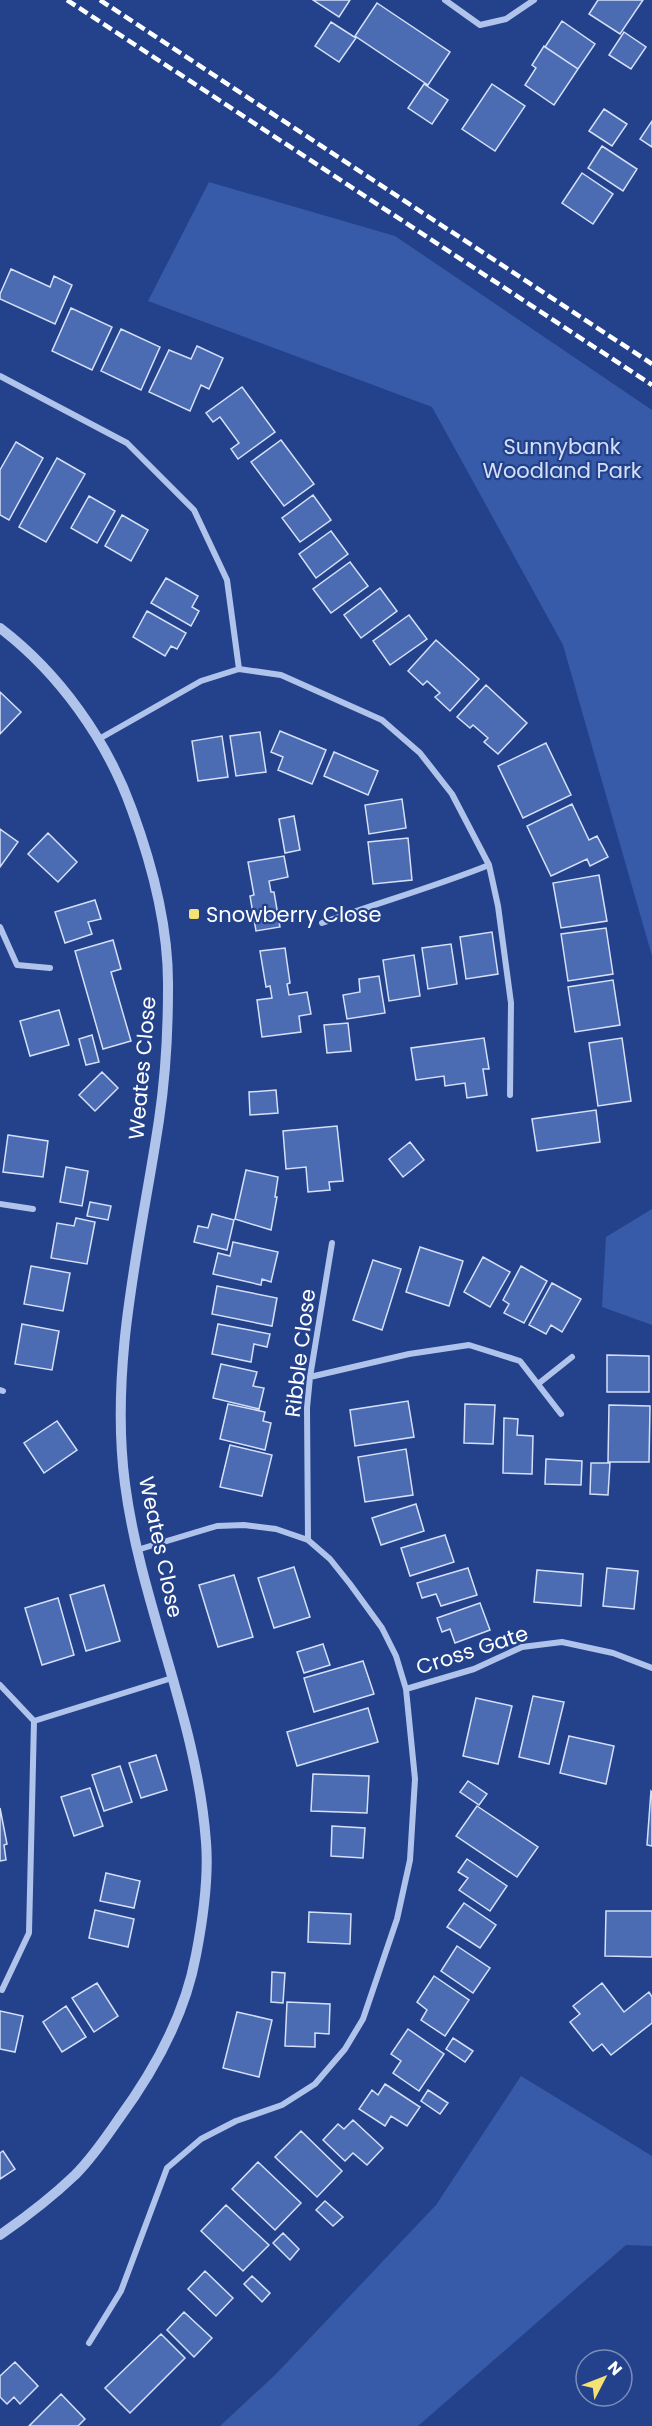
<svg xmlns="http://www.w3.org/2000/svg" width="652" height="2426" viewBox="0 0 652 2426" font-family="Poppins,sans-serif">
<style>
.green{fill:#375ba8}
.building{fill:#4b6bb2;stroke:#d5e0f8;stroke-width:1.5}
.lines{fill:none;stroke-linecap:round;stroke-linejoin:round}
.minor{stroke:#b0c3eb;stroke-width:6}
.tertiary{stroke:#b0c3eb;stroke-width:10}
.rail{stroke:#fff;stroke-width:4.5;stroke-dasharray:10 4.5;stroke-linecap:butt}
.poi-dot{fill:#f6e273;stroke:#23428b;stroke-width:2}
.labels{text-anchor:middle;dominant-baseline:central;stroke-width:4.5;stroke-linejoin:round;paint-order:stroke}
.park-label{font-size:21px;fill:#d5e0f8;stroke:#23428b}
.poi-label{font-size:21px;fill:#fff;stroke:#23428b;text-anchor:start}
.street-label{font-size:21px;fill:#fff;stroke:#23428b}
</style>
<rect width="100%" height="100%" fill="#23428b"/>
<path class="green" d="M 209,182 L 395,236 L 652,410 L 652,956 L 563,645 L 432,407 L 148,301 Z
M 652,1209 L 652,1325 L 602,1307 L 606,1237 Z
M 521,2076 L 652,2156 L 652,2246 L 626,2245 L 418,2426 L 220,2426 L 276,2374 L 436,2205 Z"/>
<path class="building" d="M 313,0 L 350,0 L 339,17 Z
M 598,0 L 643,0 L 620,34 L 589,14 Z
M 377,3 L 450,52 L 428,85 L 355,36 Z
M 562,21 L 595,44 L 578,69 L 545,47 Z
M 331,22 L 356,38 L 339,62 L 315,46 Z
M 624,32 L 646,47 L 631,69 L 609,55 Z
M 544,46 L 578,69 L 554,105 L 525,85 L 536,68 L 532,65 Z
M 424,84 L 448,100 L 432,124 L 408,108 Z
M 492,84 L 525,106 L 495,151 L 462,129 Z
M 604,109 L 627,124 L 612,146 L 589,131 Z
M 652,121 L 652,147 L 640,139 Z
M 602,146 L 637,169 L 623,191 L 588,168 Z
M 582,173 L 613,194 L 593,224 L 562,203 Z
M 11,269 L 50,287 L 54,276 L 72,285 L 55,324 L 0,299 L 0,294 Z
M 71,308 L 112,327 L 92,370 L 52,351 Z
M 121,329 L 160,347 L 141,390 L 101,371 Z
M 197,346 L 223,358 L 209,389 L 201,385 L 190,411 L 149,392 L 169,350 L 191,359 Z
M 242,387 L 275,432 L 238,459 L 231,449 L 239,443 L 220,417 L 213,422 L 206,413 Z
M 281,440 L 314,484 L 284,506 L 251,462 Z
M 16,442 L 43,458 L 9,520 L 0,515 L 0,470 Z
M 57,458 L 85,474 L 46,542 L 19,527 Z
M 313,495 L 331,520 L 300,542 L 282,518 Z
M 89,496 L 115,511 L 97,543 L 71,528 Z
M 122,515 L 148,530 L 131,561 L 105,546 Z
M 331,531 L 348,554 L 316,578 L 299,554 Z
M 350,562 L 368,586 L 331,613 L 313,589 Z
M 166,578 L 198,596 L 192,607 L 199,611 L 191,626 L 151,603 Z
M 380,588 L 397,611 L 361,638 L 344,615 Z
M 147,611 L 186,633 L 177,649 L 171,646 L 165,656 L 133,637 Z
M 409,615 L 427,639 L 390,665 L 373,641 Z
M 436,640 L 479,679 L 450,711 L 435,697 L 440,693 L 427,681 L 423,685 L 408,671 Z
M 486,685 L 527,723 L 498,754 L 484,742 L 488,738 L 473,725 L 470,728 L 457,717 Z
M 0,692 L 21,712 L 0,734 Z
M 280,731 L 326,750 L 312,784 L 278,770 L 283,757 L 271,752 Z
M 260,732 L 266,772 L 236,776 L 230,736 Z
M 222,736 L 228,777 L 198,781 L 192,741 Z
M 546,743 L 571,795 L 523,818 L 498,766 Z
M 334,752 L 378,771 L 368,795 L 324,776 Z
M 402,799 L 406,828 L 369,834 L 365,805 Z
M 572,804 L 589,840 L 597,836 L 608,857 L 590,866 L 587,859 L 551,876 L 527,826 Z
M 294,816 L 300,850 L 285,853 L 279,819 Z
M 0,829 L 18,842 L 0,867 Z
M 48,833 L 77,862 L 58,882 L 28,854 Z
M 408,838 L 412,880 L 373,884 L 368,842 Z
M 284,856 L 288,877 L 269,881 L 271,892 L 274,892 L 280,927 L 256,931 L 250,896 L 254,895 L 248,862 Z
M 599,875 L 607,921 L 561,928 L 553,883 Z
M 95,900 L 101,919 L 88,922 L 92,934 L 65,943 L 55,912 Z
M 606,928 L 613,974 L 568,981 L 561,934 Z
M 492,932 L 498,974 L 466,979 L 460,937 Z
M 113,940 L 121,969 L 111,972 L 131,1041 L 103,1049 L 75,951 Z
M 451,944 L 457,984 L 428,989 L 422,948 Z
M 285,948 L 290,983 L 287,984 L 289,995 L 307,992 L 311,1014 L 299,1016 L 301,1032 L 262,1037 L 257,1000 L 272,998 L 270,986 L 266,987 L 260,951 Z
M 414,955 L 420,996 L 389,1001 L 383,960 Z
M 379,976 L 385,1013 L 347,1019 L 343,995 L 360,992 L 359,979 Z
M 613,980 L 620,1025 L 575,1032 L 568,987 Z
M 59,1010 L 69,1045 L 30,1056 L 20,1021 Z
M 348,1023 L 351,1051 L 327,1053 L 324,1025 Z
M 92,1035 L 99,1062 L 86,1065 L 79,1039 Z
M 484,1038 L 489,1069 L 483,1069 L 487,1095 L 467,1098 L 465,1083 L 445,1086 L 444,1076 L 416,1080 L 411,1048 Z
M 622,1038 L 631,1101 L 598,1106 L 589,1043 Z
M 102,1072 L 118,1088 L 95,1111 L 79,1095 Z
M 276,1090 L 278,1113 L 250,1115 L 249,1092 Z
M 596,1110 L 600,1142 L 537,1151 L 532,1119 Z
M 337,1126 L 343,1181 L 329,1182 L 330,1190 L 308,1192 L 306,1167 L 286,1169 L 283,1131 Z
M 8,1135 L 48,1141 L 43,1177 L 3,1172 Z
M 410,1142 L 424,1160 L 403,1177 L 389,1159 Z
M 66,1167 L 88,1171 L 82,1206 L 60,1202 Z
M 246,1170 L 278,1177 L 275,1197 L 277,1197 L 271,1230 L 235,1219 Z
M 90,1202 L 111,1206 L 108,1220 L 87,1216 Z
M 212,1214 L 234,1220 L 227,1250 L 194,1242 L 198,1226 L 208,1228 Z
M 76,1218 L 95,1222 L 87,1264 L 51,1258 L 57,1223 L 74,1226 Z
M 233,1242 L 278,1252 L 271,1282 L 262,1279 L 261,1285 L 213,1274 L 218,1253 L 230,1256 Z
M 420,1247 L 463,1261 L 449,1306 L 406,1292 Z
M 483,1257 L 510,1272 L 490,1307 L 464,1292 Z
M 373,1260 L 401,1269 L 382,1330 L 353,1320 Z
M 31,1266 L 70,1273 L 63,1311 L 24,1304 Z
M 521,1266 L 547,1281 L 524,1323 L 504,1313 L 509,1304 L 503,1300 Z
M 552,1283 L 581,1299 L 562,1332 L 551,1325 L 546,1334 L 529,1325 Z
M 217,1286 L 277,1298 L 272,1326 L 212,1314 Z
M 22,1324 L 59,1331 L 52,1370 L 15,1364 Z
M 218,1324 L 270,1334 L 267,1347 L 254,1344 L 251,1362 L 212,1354 Z
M 607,1355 L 649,1356 L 649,1392 L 607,1392 Z
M 221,1364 L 257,1372 L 253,1386 L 264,1388 L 259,1409 L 213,1398 Z
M 408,1401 L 414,1437 L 355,1446 L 350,1410 Z
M 228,1404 L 265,1412 L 263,1421 L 271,1423 L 265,1450 L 220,1439 Z
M 465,1404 L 495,1405 L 493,1444 L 464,1443 Z
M 609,1405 L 650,1406 L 649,1462 L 608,1462 Z
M 504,1418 L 518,1419 L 517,1435 L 533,1436 L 532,1474 L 503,1473 Z
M 57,1421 L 77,1450 L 44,1473 L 24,1443 Z
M 230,1445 L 272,1455 L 262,1496 L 220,1487 Z
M 406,1449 L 413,1495 L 365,1502 L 358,1457 Z
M 546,1459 L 582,1461 L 581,1485 L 545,1484 Z
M 591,1463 L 610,1463 L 608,1495 L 590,1494 Z
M 416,1504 L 424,1531 L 381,1545 L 372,1518 Z
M 445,1535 L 454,1562 L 410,1576 L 401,1548 Z
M 294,1567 L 310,1617 L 274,1628 L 258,1578 Z
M 468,1568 L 477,1595 L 441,1606 L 436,1594 L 422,1598 L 417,1583 Z
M 607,1568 L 638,1571 L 634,1609 L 603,1606 Z
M 537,1570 L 583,1574 L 581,1606 L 534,1602 Z
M 234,1575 L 253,1637 L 218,1647 L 199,1585 Z
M 104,1585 L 120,1641 L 86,1651 L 70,1595 Z
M 58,1598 L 74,1655 L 42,1665 L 25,1608 Z
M 480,1603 L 490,1630 L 455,1643 L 450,1629 L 442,1632 L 437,1618 Z
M 323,1644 L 330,1665 L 304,1673 L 297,1652 Z
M 363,1661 L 374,1694 L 314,1712 L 304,1678 Z
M 533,1696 L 564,1702 L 549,1764 L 519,1757 Z
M 476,1698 L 512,1706 L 498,1764 L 463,1756 Z
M 368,1708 L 378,1742 L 297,1766 L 287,1732 Z
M 569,1736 L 614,1746 L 606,1784 L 560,1773 Z
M 156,1755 L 167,1790 L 141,1798 L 129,1763 Z
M 120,1766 L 132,1802 L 104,1811 L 92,1775 Z
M 313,1774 L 369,1776 L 367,1813 L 311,1811 Z
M 468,1781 L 487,1794 L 479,1805 L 460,1792 Z
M 90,1788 L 103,1826 L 74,1836 L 61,1797 Z
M 651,1791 L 652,1792 L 652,1846 L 647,1845 Z
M 477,1806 L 538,1847 L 517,1877 L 456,1836 Z
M 0,1808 L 7,1844 L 4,1845 L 6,1860 L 0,1861 Z
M 332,1826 L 365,1828 L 363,1858 L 331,1856 Z
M 467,1859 L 507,1886 L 490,1911 L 459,1890 L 468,1878 L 458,1872 Z
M 106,1873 L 140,1881 L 134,1908 L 100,1901 Z
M 464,1903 L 496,1925 L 480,1948 L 447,1927 Z
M 95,1910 L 134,1919 L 128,1947 L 89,1938 Z
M 606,1911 L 652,1911 L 652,1957 L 605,1956 Z
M 309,1912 L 351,1914 L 350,1944 L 308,1942 Z
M 457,1946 L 490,1968 L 473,1993 L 441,1971 Z
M 272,1972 L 285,1973 L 283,2003 L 271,2002 Z
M 434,1976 L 469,2000 L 445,2036 L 421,2020 L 427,2010 L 417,2002 Z
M 97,1983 L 118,2016 L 94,2032 L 72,1998 Z
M 602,1983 L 624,2012 L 649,1992 L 652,1997 L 652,2023 L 611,2055 L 602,2044 L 593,2051 L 570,2022 L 580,2014 L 573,2006 Z
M 287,2002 L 330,2004 L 329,2034 L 315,2033 L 315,2047 L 285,2046 Z
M 66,2006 L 86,2037 L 62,2052 L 43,2022 Z
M 0,2011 L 23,2016 L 15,2052 L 0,2049 Z
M 237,2012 L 272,2020 L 259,2077 L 223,2068 Z
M 408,2029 L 444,2054 L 419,2091 L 393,2073 L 401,2061 L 391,2054 Z
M 453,2038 L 473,2051 L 465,2062 L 446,2049 Z
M 385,2084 L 420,2107 L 407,2126 L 391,2116 L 385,2126 L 359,2109 L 372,2090 L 378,2095 Z
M 428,2090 L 448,2103 L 440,2114 L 421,2101 Z
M 353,2120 L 383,2148 L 367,2165 L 353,2153 L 345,2161 L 323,2140 L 338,2124 L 344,2129 Z
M 301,2131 L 342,2171 L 317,2197 L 275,2157 Z
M 3,2151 L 15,2169 L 0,2179 L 0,2153 Z
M 258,2162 L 301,2203 L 275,2230 L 232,2189 Z
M 325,2201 L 343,2217 L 333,2226 L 316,2210 Z
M 226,2205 L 269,2245 L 243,2271 L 201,2231 Z
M 283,2233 L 299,2249 L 290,2260 L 273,2243 Z
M 205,2271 L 233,2298 L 216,2316 L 188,2289 Z
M 252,2276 L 270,2293 L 262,2302 L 244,2284 Z
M 184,2312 L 212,2338 L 194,2357 L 167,2330 Z
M 161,2334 L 185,2358 L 130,2413 L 105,2388 Z
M 15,2362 L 38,2386 L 20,2404 L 14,2397 L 7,2404 L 0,2397 L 0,2376 Z
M 61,2394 L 85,2419 L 78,2426 L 29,2426 Z"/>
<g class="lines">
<path class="minor" d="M 445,0 L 480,25 L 506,19 L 534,0
M 0,376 L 127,443 L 194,510 L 227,580 L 239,669
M 99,739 L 201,681 L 239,669 L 281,675 L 382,720 L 420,753 L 452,794 L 489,865 L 498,906 L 511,1003 L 510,1095
M 322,923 C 377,903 434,887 489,865
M 0,927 L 17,965 L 50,968
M 0,1204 L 33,1209
M 310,1377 L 409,1354 L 469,1345 L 520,1361 L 561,1414
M 538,1384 L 572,1357
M 0,1390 L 3,1391
M 308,1540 L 307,1408 L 310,1377 L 332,1243
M 0,1685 L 34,1721
M 406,1689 L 474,1669 L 522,1647 L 562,1642 L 613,1653 L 652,1668
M 2,1990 L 29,1933 L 34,1721 L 172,1678
M 89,2343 L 121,2291 L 167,2168 L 201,2139 L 236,2121 L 282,2105 L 315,2084 L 345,2049 L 363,2019 L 397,1919 L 410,1860 L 415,1779 L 406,1689 L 396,1656 L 382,1628 L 350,1584 L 330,1559 L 308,1540 L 276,1529 L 244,1525 L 217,1526 L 137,1550"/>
<path class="tertiary" d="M 0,628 C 59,673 107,740 132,810 C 153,867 169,927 168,989 C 168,1029 165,1080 159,1120 C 141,1240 109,1362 125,1484 C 141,1606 197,1719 206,1842 C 209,1880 203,1919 196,1955 C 185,2016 154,2071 118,2120 C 105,2139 91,2159 75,2175 C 52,2197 26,2217 0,2235"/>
<path class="rail" d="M 67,0 L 652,385
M 100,0 L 652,364"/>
</g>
<rect class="poi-dot" x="188" y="908" width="12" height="12" rx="3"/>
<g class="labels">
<g class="park-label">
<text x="562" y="446">Sunnybank<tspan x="562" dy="24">Woodland Park</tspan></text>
</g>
<g class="poi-label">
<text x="206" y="914">Snowberry Close</text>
</g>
<g class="street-label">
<text transform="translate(142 1068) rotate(-85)">Weates Close</text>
<text transform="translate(300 1353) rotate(-83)">Ribble Close</text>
<text transform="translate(161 1547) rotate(78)">Weates Close</text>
<text transform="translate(472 1650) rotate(-18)">Cross Gate</text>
</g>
</g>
<g transform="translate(604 2378) rotate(48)"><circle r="28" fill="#23428b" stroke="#7b8eb9" stroke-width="1.5"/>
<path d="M0-4.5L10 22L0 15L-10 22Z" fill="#f6e273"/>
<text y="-9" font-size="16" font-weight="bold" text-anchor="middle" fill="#ffffff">N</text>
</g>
</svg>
